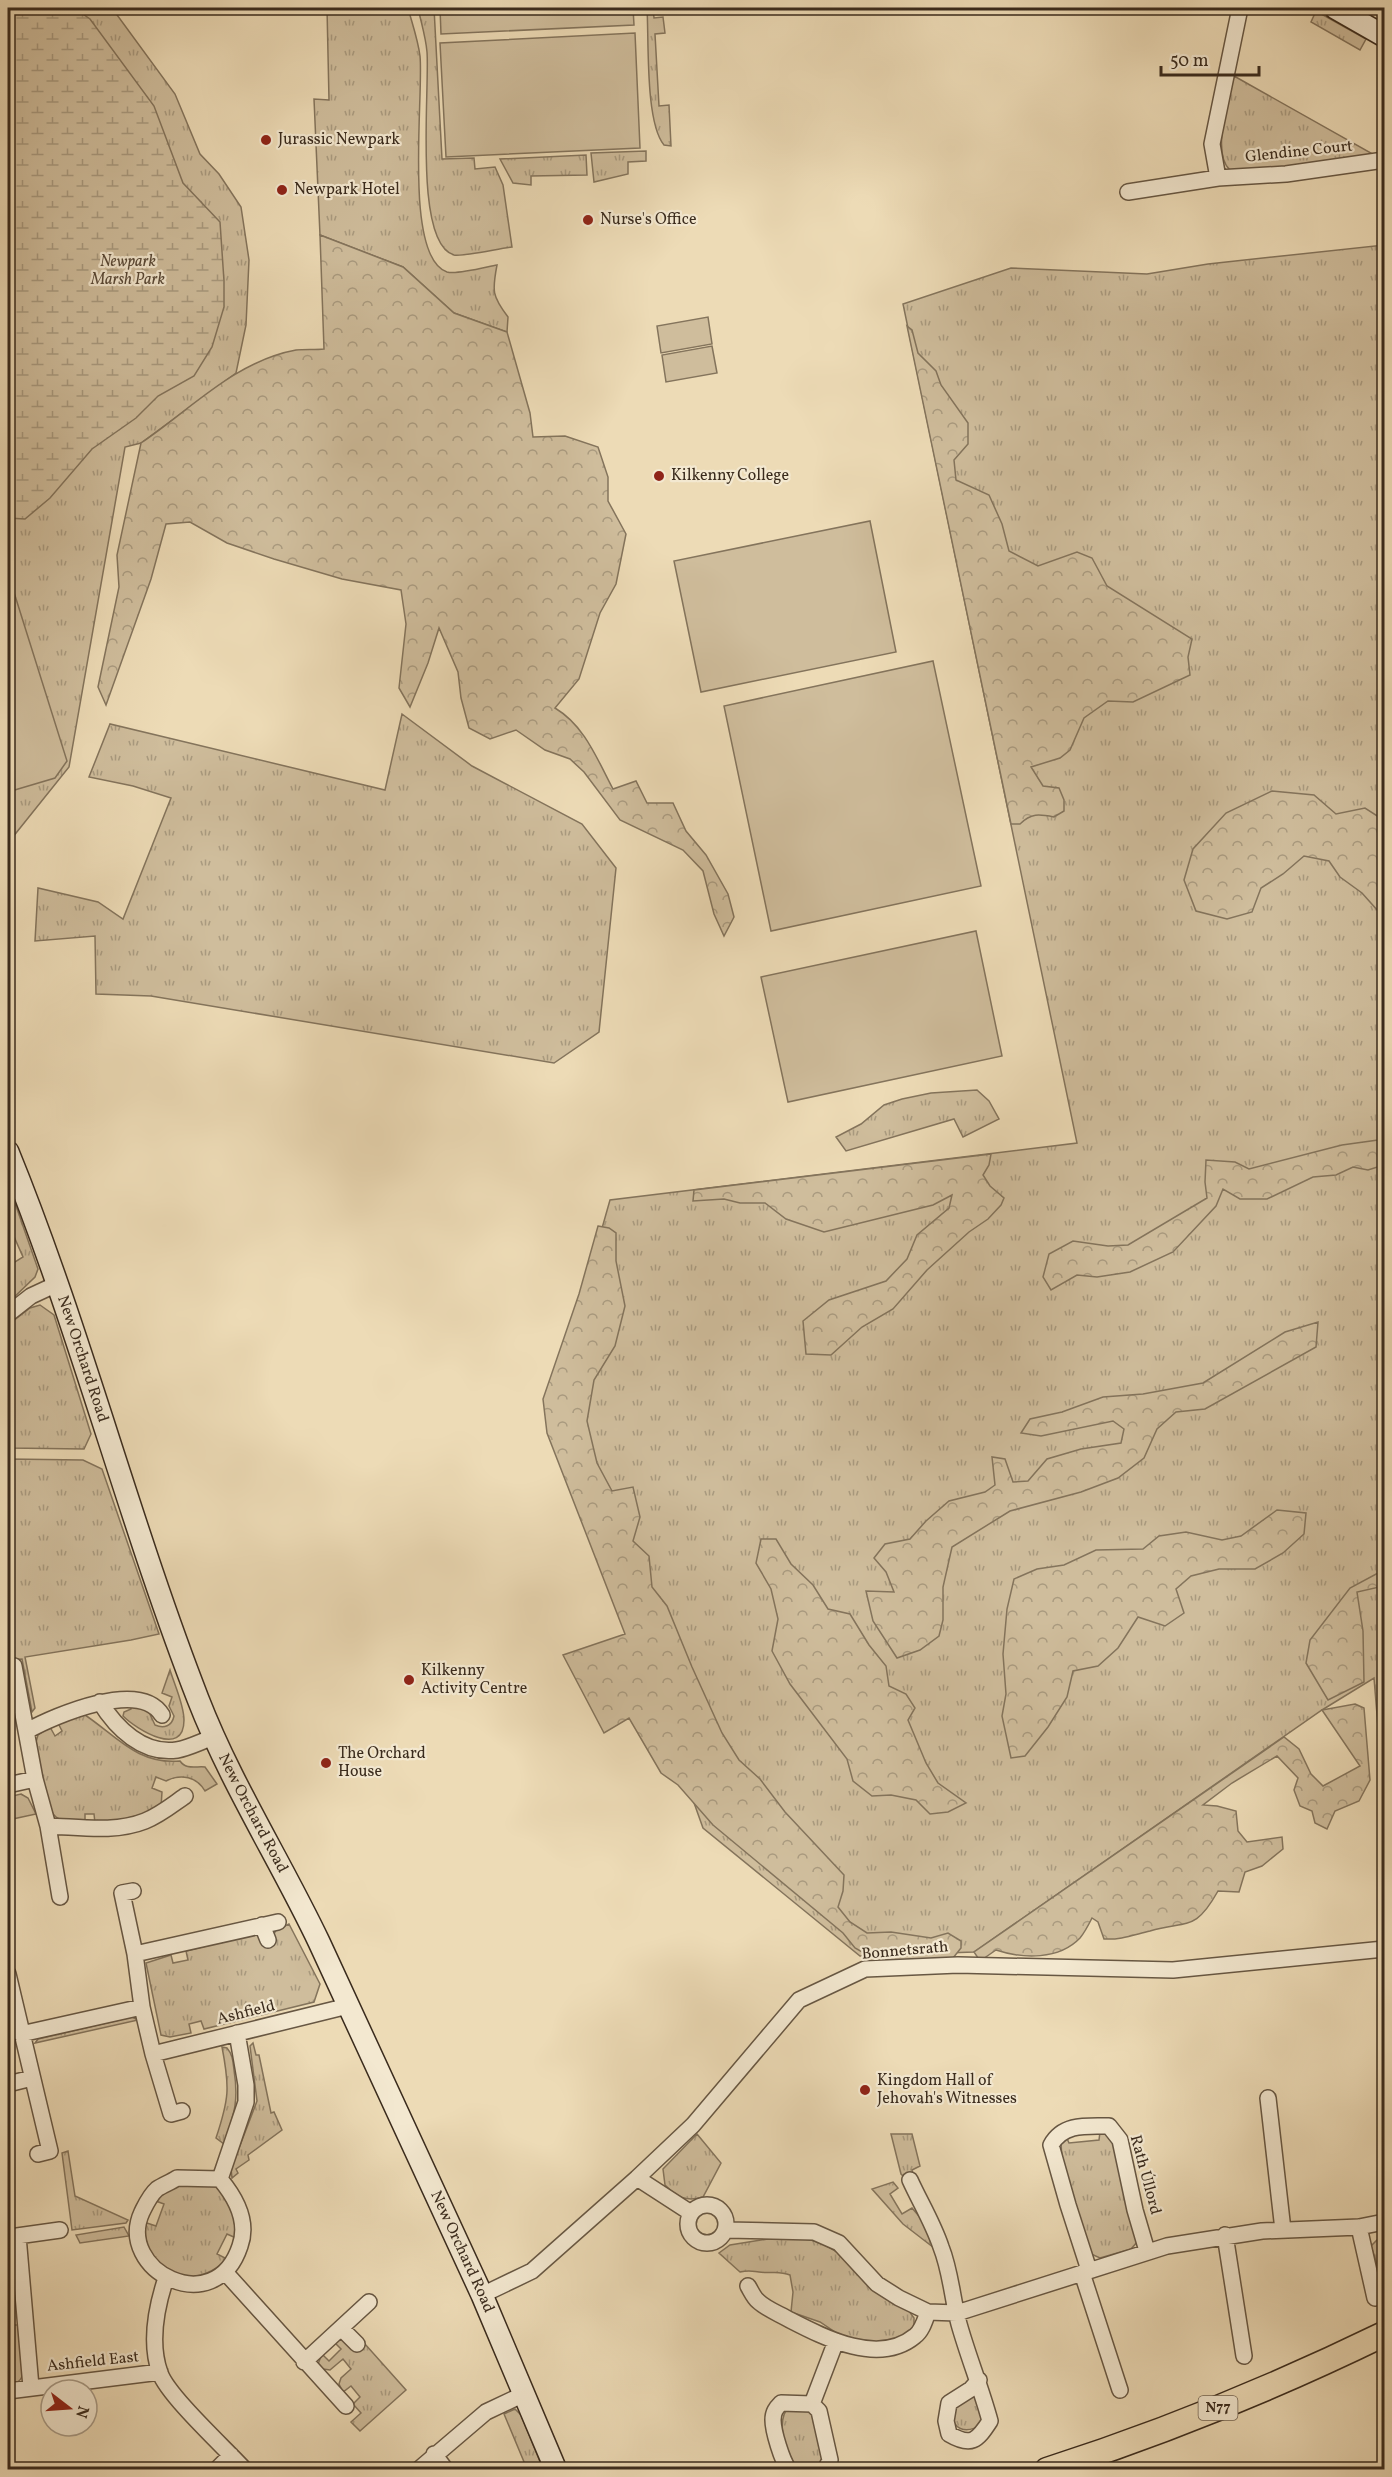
<svg xmlns="http://www.w3.org/2000/svg" width="1392" height="2477" viewBox="0 0 1392 2477" font-family="Vollkorn,serif">
<style>
.grass{fill:url(#grass-tufts);stroke:#84745c;stroke-width:1.5}
.forest{fill:url(#forest-crowns);stroke:#84745c;stroke-width:1.5}
.wetland{fill:url(#wetland-marsh);stroke:#84745c;stroke-width:1.5}
.garden{fill:#cfbd9c;stroke:#84745c;stroke-width:1.5}
.lines{fill:none;stroke-linecap:round;stroke-linejoin:round}
.street-casing{stroke:#675743;stroke-width:18}
.secondary-casing{stroke:#3a2b1d;stroke-width:24}
.primary-casing{stroke:#3a2b1d;stroke-width:27}
.street{stroke:#f3e8d0;stroke-width:15}
.secondary{stroke:#f3e8d0;stroke-width:21}
.primary{stroke:#eddbb6;stroke-width:24}
.poi-dot{fill:#8f2418;stroke:#f3e8d0;stroke-width:2}
.labels{text-anchor:middle;dominant-baseline:central;stroke-width:4.5;stroke-linejoin:round;paint-order:stroke}
.shield{fill:#f3e8d0;stroke:#726453;stroke-width:1.5}
.shield-label{font-size:15px;font-weight:bold;fill:#3a2b1d}
.poi-label{font-size:16px;fill:#3a2b1d;stroke:#f3e8d0;text-anchor:start}
.street-label{font-size:16px;fill:#3a2b1d;stroke:#f3e8d0}
.park-label{font-size:16px;font-style:italic;fill:#584836;stroke:#f3e8d0}
</style>
<defs>
<pattern id="grass-tufts" width="24" height="20" patternUnits="userSpaceOnUse" patternTransform="scale(1.5)"><rect width="24" height="20" fill="#cfbd9c"/><path d="M3 7l-1-3M5 7V3M7 7l1-3M15 17l-1-3M17 17v-4M19 17l1-3" fill="none" stroke="#a99a7f"/></pattern>
<pattern id="forest-crowns" width="20" height="18" patternUnits="userSpaceOnUse" patternTransform="scale(1.5)"><rect width="20" height="18" fill="#cfbd9c"/><path d="M2 6a3 3 0 1 1 6 0M12 15a3 3 0 1 1 6 0" fill="none" stroke="#a99a7f"/></pattern>
<pattern id="wetland-marsh" width="20" height="14" patternUnits="userSpaceOnUse" patternTransform="scale(1.5)"><rect width="20" height="14" fill="#cfbd9c"/><path d="M1 5h8M5 5V1M11 12h8M15 12V8" fill="none" stroke="#a99a7f"/></pattern>
</defs>
<rect width="100%" height="100%" fill="#eddbb6"/>
<filter id="stains"><feTurbulence type="fractalNoise" baseFrequency=".00333" numOctaves="4"/><feColorMatrix values="0 0 0 0 .2 0 0 0 0 .09 0 0 0 0 .02 0 0 0 .5 -.17"/></filter>
<radialGradient id="worn" r=".72"><stop offset=".6" stop-color="#630" stop-opacity="0"/><stop offset="1" stop-color="#630" stop-opacity=".3"/></radialGradient>
<path class="grass" d="M 8,8 L 112,8 L 175,94 L 200,154 L 219,174 L 241,207 L 249,260 L 246,325 L 236,373 L 141,443 L 125,447 L 69,767 L 8,843 Z
M 327,8 L 408,8 C 412,23 418,40 420,56 C 424,95 403,257 447,272 C 457,275 486,267 497,265 C 492,291 492,296 508,317 L 507,332 L 454,313 L 403,267 L 320,235 L 314,99 L 329,100 Z
M 418,8 L 434,8 L 442,159 L 474,158 L 475,169 L 495,167 L 503,185 L 512,247 C 501,248 462,257 454,255 C 413,243 430,88 427,52 C 426,38 421,22 418,8 Z
M 647,8 L 653,8 L 654,18 L 663,17 L 665,33 L 655,34 L 659,106 L 669,105 L 671,146 L 664,145 C 645,122 649,40 647,8 Z
M 1316,11 L 1366,39 L 1360,50 L 1311,22 Z
M 1234,76 L 1378,157 L 1298,167 L 1230,170 C 1211,153 1229,99 1234,76 Z
M 646,151 L 646,161 L 628,162 L 628,174 L 594,182 L 591,153 Z
M 586,155 L 587,175 L 531,176 L 531,185 L 513,183 L 500,159 Z
M 1384,245 L 1384,1800 L 1374,1678 L 1322,1710 L 974,1952 L 860,1956 L 703,1828 L 552,1405 L 610,1200 L 1077,1143 L 903,304 L 1011,268 L 1147,274 L 1208,264 Z
M 402,714 L 472,766 L 582,824 L 616,868 L 599,1032 L 554,1063 L 151,996 L 96,994 L 95,936 L 35,941 L 38,888 L 98,902 L 123,919 L 171,798 L 133,786 L 89,777 L 110,724 L 385,790 Z
M 977,1090 L 989,1101 L 999,1119 L 963,1137 L 954,1119 L 846,1151 L 836,1137 L 861,1124 L 884,1105 L 902,1099 L 931,1093 Z
M 8,1183 L 38,1269 L 35,1277 L 8,1303 L 8,1282 L 13,1275 L 10,1265 L 23,1257 L 8,1223 Z
M 40,1305 L 54,1315 L 91,1434 L 84,1449 L 8,1448 L 8,1325 L 30,1308 Z
M 8,1459 L 83,1460 L 102,1469 L 159,1634 L 131,1640 L 25,1657 L 35,1708 L 32,1712 L 22,1659 L 8,1660 Z
M 170,1670 C 175,1686 184,1705 184,1720 C 184,1759 136,1729 123,1716 L 124,1712 L 131,1709 L 131,1706 L 148,1710 L 155,1725 C 164,1729 172,1726 174,1716 L 169,1706 L 172,1697 L 162,1693 Z
M 82,1713 C 115,1734 136,1765 180,1761 C 186,1770 196,1766 205,1767 L 217,1784 L 205,1791 C 197,1777 181,1773 166,1781 L 156,1777 L 152,1788 L 162,1792 L 161,1807 C 141,1817 117,1821 95,1823 L 94,1814 L 85,1814 L 85,1823 C 76,1822 61,1823 54,1815 C 45,1805 39,1758 36,1742 L 38,1735 L 50,1727 L 55,1736 L 62,1731 L 58,1723 Z
M 21,1794 L 28,1798 L 36,1814 L 8,1820 L 8,1797 Z
M 289,1924 L 320,1984 L 314,2002 L 204,2029 L 201,2021 L 189,2024 L 191,2033 L 170,2037 L 161,2035 L 146,1963 L 171,1955 L 173,1963 L 188,1960 L 186,1951 L 254,1934 L 262,1938 L 273,1936 L 276,1930 Z
M 132,2017 L 138,2020 L 35,2043 L 38,2039 Z
M 253,2043 L 256,2055 L 259,2055 L 271,2113 L 274,2112 L 282,2130 L 248,2155 L 249,2160 L 236,2169 L 238,2173 L 232,2178 L 231,2169 L 257,2101 L 250,2046 Z
M 222,2047 L 227,2048 C 233,2055 233,2062 234,2070 C 239,2102 234,2114 224,2144 L 216,2138 C 229,2099 230,2088 222,2047 Z
M 1103,2131 L 1115,2141 L 1138,2241 L 1131,2249 L 1100,2258 L 1091,2254 C 1079,2218 1061,2179 1061,2140 L 1066,2136 L 1069,2143 L 1099,2140 L 1100,2132 Z
M 697,2134 L 721,2163 L 703,2197 C 686,2202 677,2197 665,2185 L 663,2169 Z
M 891,2134 L 912,2134 L 920,2166 L 912,2170 L 913,2175 L 905,2178 L 901,2174 Z
M 68,2151 L 75,2196 L 128,2220 L 126,2223 L 72,2230 L 62,2153 Z
M 893,2182 L 898,2188 L 890,2194 L 902,2214 L 912,2208 L 924,2222 L 938,2251 L 903,2224 L 872,2189 Z
M 211,2184 C 231,2192 235,2219 236,2238 L 227,2234 L 217,2254 L 227,2259 C 203,2284 164,2284 149,2250 C 145,2241 145,2231 144,2222 L 156,2226 L 164,2204 L 153,2200 L 174,2185 Z
M 124,2227 L 129,2236 L 80,2243 L 76,2235 Z
M 1384,2233 L 1384,2283 L 1383,2283 L 1371,2246 Z
M 774,2238 C 786,2238 799,2237 811,2240 C 841,2247 885,2291 909,2311 L 914,2318 L 914,2326 L 903,2338 L 871,2344 L 844,2338 L 820,2322 L 791,2312 L 793,2292 L 790,2275 C 778,2270 771,2274 759,2272 C 751,2271 749,2270 740,2272 L 719,2253 L 730,2245 Z
M 8,2243 L 13,2248 L 17,2299 L 8,2300 L 9,2325 L 19,2325 L 23,2372 C 22,2382 16,2383 8,2385 Z
M 339,2339 L 346,2341 L 356,2352 L 365,2344 L 406,2390 L 360,2431 L 351,2422 L 361,2413 L 353,2404 L 360,2397 L 351,2386 L 343,2392 L 339,2384 L 341,2378 L 351,2369 L 343,2359 L 330,2370 L 323,2369 L 318,2364 L 322,2354 L 329,2361 L 341,2349 L 334,2342 Z
M 975,2392 L 983,2416 L 982,2424 C 966,2435 950,2430 953,2409 Z
M 789,2406 L 803,2408 L 814,2416 L 823,2460 L 818,2466 L 797,2469 C 787,2451 774,2424 789,2406 Z
M 515,2409 L 521,2415 L 543,2469 L 527,2469 L 504,2414 Z"/>
<path class="forest" d="M 320,235 L 403,267 L 454,313 L 507,332 L 530,413 L 533,437 L 565,436 L 598,447 L 608,477 L 608,501 L 626,534 L 616,584 L 600,613 L 579,679 L 555,708 C 585,726 597,759 613,789 L 636,781 L 647,803 L 673,803 L 686,831 L 706,855 L 728,894 L 734,917 L 724,936 L 714,914 L 703,871 L 683,850 L 620,820 L 584,772 L 570,759 L 545,750 L 516,730 L 490,739 L 469,728 L 461,698 L 458,672 L 439,628 L 428,663 L 410,707 L 399,688 L 406,624 L 401,590 L 342,579 L 274,559 L 227,543 L 190,522 L 166,524 L 151,579 L 106,705 L 98,687 L 119,587 L 117,555 L 141,443 C 190,410 235,361 296,350 C 305,349 315,350 324,349 Z
M 907,326 L 912,330 L 918,353 L 936,371 L 941,385 L 968,423 L 968,444 L 954,460 L 956,480 L 989,495 L 1002,524 L 1009,551 L 1038,566 L 1077,552 L 1092,558 L 1107,586 L 1192,639 L 1188,657 L 1190,675 L 1133,702 L 1108,701 L 1084,718 L 1070,750 L 1060,758 L 1031,767 L 1043,786 L 1059,788 L 1064,800 L 1064,811 L 1054,817 C 1039,814 1031,813 1020,824 L 1011,824 Z
M 1272,791 L 1314,795 L 1336,814 L 1365,808 L 1382,819 L 1384,833 L 1384,926 L 1378,911 L 1362,893 L 1340,877 L 1329,861 L 1304,856 L 1283,874 L 1261,888 L 1252,912 L 1227,919 L 1196,911 L 1184,880 L 1193,849 L 1226,813 Z
M 1384,1137 L 1384,1165 L 1368,1170 L 1353,1167 L 1336,1175 L 1313,1177 L 1267,1199 L 1240,1199 L 1223,1189 L 1216,1206 L 1173,1252 L 1130,1272 L 1097,1277 L 1077,1275 L 1051,1290 L 1043,1277 L 1049,1254 L 1073,1241 L 1108,1246 L 1128,1245 L 1207,1198 L 1205,1182 L 1206,1160 L 1235,1162 L 1249,1169 L 1342,1145 L 1378,1140 Z
M 991,1154 L 989,1165 L 983,1175 L 990,1186 L 1004,1198 L 1001,1205 L 988,1219 L 969,1232 L 927,1270 L 893,1309 L 862,1327 L 831,1355 L 806,1354 L 803,1321 L 829,1300 L 886,1281 L 907,1259 L 917,1235 L 949,1208 L 952,1195 L 933,1205 L 824,1232 L 786,1219 L 765,1203 L 740,1203 L 724,1199 L 693,1201 L 694,1190 Z
M 598,1226 L 609,1228 L 616,1233 L 616,1261 L 625,1306 L 615,1346 L 594,1380 L 587,1421 L 597,1463 L 612,1491 L 633,1487 L 640,1517 L 633,1541 L 649,1556 L 652,1587 L 667,1606 L 692,1667 L 722,1733 L 739,1760 L 760,1779 L 785,1812 L 844,1875 L 843,1891 L 838,1907 L 850,1922 L 867,1933 L 891,1932 L 931,1938 L 948,1933 L 961,1941 L 961,1948 L 953,1958 L 878,1961 L 855,1948 L 843,1933 L 713,1825 L 678,1785 L 661,1773 L 629,1718 L 604,1733 L 563,1655 L 625,1634 L 547,1433 L 543,1399 L 579,1294 Z
M 1318,1322 L 1316,1347 L 1205,1409 L 1176,1412 L 1157,1429 L 1144,1458 L 1118,1478 L 1081,1492 L 1010,1511 L 952,1547 L 943,1587 L 943,1620 L 939,1636 L 920,1650 L 897,1658 L 873,1621 L 866,1591 L 894,1592 L 886,1572 L 874,1558 L 885,1544 L 910,1539 L 926,1521 L 949,1501 L 985,1492 L 995,1485 L 992,1457 L 1005,1459 L 1013,1482 L 1028,1481 L 1047,1459 L 1081,1449 L 1121,1443 L 1124,1429 L 1113,1421 L 1041,1436 L 1021,1433 L 1030,1419 L 1062,1412 L 1103,1397 L 1143,1394 L 1203,1383 L 1285,1332 Z
M 1277,1510 L 1306,1513 L 1304,1534 L 1283,1553 L 1255,1569 L 1219,1569 L 1191,1576 L 1176,1589 L 1184,1613 L 1165,1626 L 1138,1617 L 1118,1648 L 1098,1666 L 1073,1671 L 1067,1697 L 1048,1727 L 1025,1756 L 1011,1758 L 1002,1716 L 1006,1694 L 1003,1654 L 1007,1609 L 1014,1579 L 1037,1569 L 1064,1565 L 1096,1550 L 1143,1549 L 1159,1536 L 1186,1532 L 1222,1540 L 1241,1536 Z
M 761,1539 L 776,1539 L 791,1564 L 813,1585 L 828,1609 L 850,1614 L 869,1645 L 886,1666 L 889,1686 L 906,1694 L 915,1708 L 908,1720 L 926,1763 L 938,1783 L 966,1803 L 948,1812 L 930,1814 L 916,1800 L 891,1795 L 872,1796 L 853,1781 L 847,1759 L 790,1684 L 772,1651 L 778,1619 L 771,1589 L 756,1563 Z
M 1378,1573 L 1384,1573 L 1384,1586 L 1357,1592 L 1363,1631 L 1364,1682 L 1328,1700 L 1306,1663 L 1310,1640 L 1350,1588 Z
M 1355,1704 L 1364,1708 L 1370,1780 L 1359,1801 L 1335,1811 L 1327,1829 L 1315,1823 L 1312,1811 L 1300,1806 L 1294,1790 L 1298,1778 L 1277,1756 L 1232,1783 L 1203,1805 L 1217,1806 L 1236,1811 L 1238,1831 L 1247,1842 L 1282,1837 L 1283,1849 L 1262,1866 L 1245,1872 L 1239,1892 L 1218,1891 C 1195,1932 1188,1920 1150,1931 C 1133,1935 1121,1940 1104,1939 L 1098,1922 L 1092,1918 C 1089,1924 1085,1932 1080,1938 C 1059,1960 1023,1959 996,1950 L 980,1961 L 974,1952 L 1284,1737 L 1299,1749 L 1311,1774 L 1323,1786 L 1360,1766 L 1322,1710 Z"/>
<path class="wetland" d="M 8,8 L 74,8 L 90,19 L 154,106 L 183,183 L 220,222 L 224,281 L 224,307 L 212,347 L 194,376 L 158,396 L 136,418 L 92,449 L 50,498 L 25,519 L 8,518 Z"/>
<path class="garden" d="M 440,8 L 633,8 L 634,25 L 441,34 Z
M 635,33 L 640,148 L 446,157 L 440,43 Z
M 708,317 L 712,344 L 661,353 L 657,326 Z
M 712,346 L 717,373 L 666,382 L 662,355 Z
M 870,521 L 896,652 L 701,692 L 674,561 Z
M 12,586 L 67,761 L 55,778 L 8,792 L 8,587 Z
M 933,661 L 981,886 L 771,931 L 724,706 Z
M 976,931 L 1002,1056 L 788,1102 L 761,977 Z"/>
<g class="lines">
<defs>
<path id="street" d="M 1218,178 L 1212,144 L 1240,8
M 1128,192 L 1218,178 L 1286,174 L 1384,160
M 8,1314 L 31,1296 L 59,1283
M 14,1666 L 35,1779 L 48,1826 L 60,1897
M 100,1702 C 116,1728 143,1755 177,1750 C 189,1748 202,1741 214,1737
M 27,1731 C 56,1715 140,1679 162,1715
M 8,1785 L 35,1779
M 48,1826 C 80,1827 115,1833 145,1821 C 160,1815 172,1805 185,1796
M 133,1891 L 122,1893 L 135,1954 L 142,2007 L 153,2054 L 171,2114 L 182,2111
M 262,1925 L 268,1940
M 135,1954 L 278,1922
M 8,1974 L 50,2151 L 38,2154
M 21,2034 L 142,2007
M 153,2054 L 348,2006
M 8,2084 L 32,2078
M 1268,2098 L 1283,2230
M 177,2178 L 220,2179 C 236,2198 249,2221 240,2246 C 215,2322 115,2270 142,2212 C 146,2204 150,2195 157,2189 C 163,2185 171,2182 177,2178 Z
M 637,2178 L 691,2213
M 220,2179 L 246,2102 L 246,2085 L 237,2033
M 910,2180 C 920,2202 933,2223 941,2247 C 951,2272 952,2298 959,2324 C 968,2356 981,2388 990,2421 C 977,2441 971,2447 949,2434 L 946,2421 L 949,2403 L 971,2389 L 979,2380
M688 2224a19 19 0 1 1 38 0a19 19 0 1 1-38 0Z
M 1359,2227 L 1375,2298
M 726,2230 L 814,2232 L 839,2243 L 877,2284 L 899,2298 L 928,2312 L 957,2313 L 1167,2246 L 1262,2231 L 1359,2227 L 1384,2222
M 1225,2235 L 1244,2356
M 18,2236 L 31,2387
M 10,2237 L 60,2230
M 1089,2270 L 1068,2205 L 1051,2145 C 1063,2123 1087,2126 1109,2126 L 1120,2140 L 1135,2210 L 1147,2251
M 225,2272 L 346,2406
M 1082,2273 L 1120,2390
M 166,2278 C 156,2308 149,2342 160,2373 C 168,2396 226,2449 245,2470
M 748,2286 C 751,2291 754,2298 758,2301 C 766,2309 780,2314 790,2320 C 825,2338 879,2366 915,2336 C 922,2331 925,2320 928,2312
M 482,2295 L 532,2271 L 637,2178 L 693,2125 L 799,2000 L 865,1969 L 958,1965 L 1173,1970 L 1384,1949
M 341,2328 L 357,2344
M 304,2362 L 369,2302
M 8,2391 L 160,2372
M 812,2404 L 836,2341
M 434,2454 L 446,2470
M 216,2470 L 231,2455
M 418,2470 L 486,2412 L 524,2394
M 789,2470 C 782,2461 773,2431 773,2420 C 773,2412 776,2408 781,2403 L 812,2404 L 819,2411 L 830,2460 L 825,2470"/>
<g id="secondary">
<path d="M 1335,8 L 1384,36"/>
<path id="s1" d="M 8,1152 C 81,1331 128,1519 198,1699 C 231,1784 280,1860 319,1942 L 482,2295 L 556,2470"/>
</g>
<path id="primary" d="M 1047,2470 C 1163,2433 1275,2387 1384,2334"/>
</defs>
<use href="#street" class="street-casing"/>
<use href="#secondary" class="secondary-casing"/>
<use href="#primary" class="primary-casing"/>
<use href="#street" class="street"/>
<use href="#secondary" class="secondary"/>
<use href="#primary" class="primary"/>
</g>
<g class="poi-dot">
<circle cx="266" cy="140" r="6"/>
<circle cx="282" cy="190" r="6"/>
<circle cx="588" cy="220" r="6"/>
<circle cx="659" cy="476" r="6"/>
<circle cx="409" cy="1680" r="6"/>
<circle cx="326" cy="1763" r="6"/>
<circle cx="865" cy="2090" r="6"/>
</g>
<g class="labels">
<rect class="shield" x="1198.5" y="2396" width="39" height="24" rx="4.5"/>
<g class="shield-label">
<text x="1218" y="2408">N77</text>
</g>
<g class="poi-label">
<text x="278" y="140">Jurassic Newpark</text>
<text x="294" y="190">Newpark Hotel</text>
<text x="600" y="220">Nurse's Office</text>
<text x="671" y="476">Kilkenny College</text>
<text x="421" y="1671">Kilkenny<tspan x="421" dy="18">Activity Centre</tspan></text>
<text x="338" y="1754">The Orchard<tspan x="338" dy="18">House</tspan></text>
<text x="877" y="2081">Kingdom Hall of<tspan x="877" dy="18">Jehovah's Witnesses</tspan></text>
</g>
<g class="street-label">
<text transform="translate(1299 152) rotate(-6)">Glendine Court</text>
<text stroke="none"><textPath href="#s1" startOffset="220">New Orchard Road</textPath></text>
<text stroke="none"><textPath href="#s1" startOffset="706">New Orchard Road</textPath></text>
<text transform="translate(905 1951) rotate(-5)">Bonnetsrath</text>
<text transform="translate(246 2013) rotate(-14)">Ashfield</text>
<text transform="translate(1145 2175) rotate(75)">Rath Úllord</text>
<text stroke="none"><textPath href="#s1" startOffset="1192">New Orchard Road</textPath></text>
<text transform="translate(93 2362) rotate(-6)">Ashfield East</text>
</g>
<g class="park-label">
<text x="128" y="262">Newpark<tspan x="128" dy="18">Marsh Park</tspan></text>
</g>
</g>
<rect width="1392" height="2477" fill="none" stroke="#eddbb6" stroke-width="30"/>
<rect x="9" y="9" width="1374" height="2459" fill="none" stroke="#3a2b1d" stroke-width="3"/>
<rect x="15" y="15" width="1362" height="2447" fill="none" stroke="#3a2b1d" stroke-width="1.5"/>
<g transform="translate(69 2408) rotate(107)"><circle r="28" fill="#f3e8d0" stroke="#a99c88" stroke-width="1.5"/>
<path d="M0-4.5L10 22L0 15L-10 22Z" fill="#8f2418"/>
<text y="-9" font-size="16" font-weight="bold" text-anchor="middle" fill="#3a2b1d">N</text>
</g>
<path d="M1161 66v9h98v-9" fill="none" stroke="#3a2b1d" stroke-width="3"/>
<text x="1170" y="66" font-size="18" fill="#3a2b1d" stroke="#f3e8d0" stroke-width="4.5" paint-order="stroke">50 m</text>
<rect width="100%" height="100%" filter="url(#stains)"/>
<rect width="100%" height="100%" fill="url(#worn)"/>
</svg>
